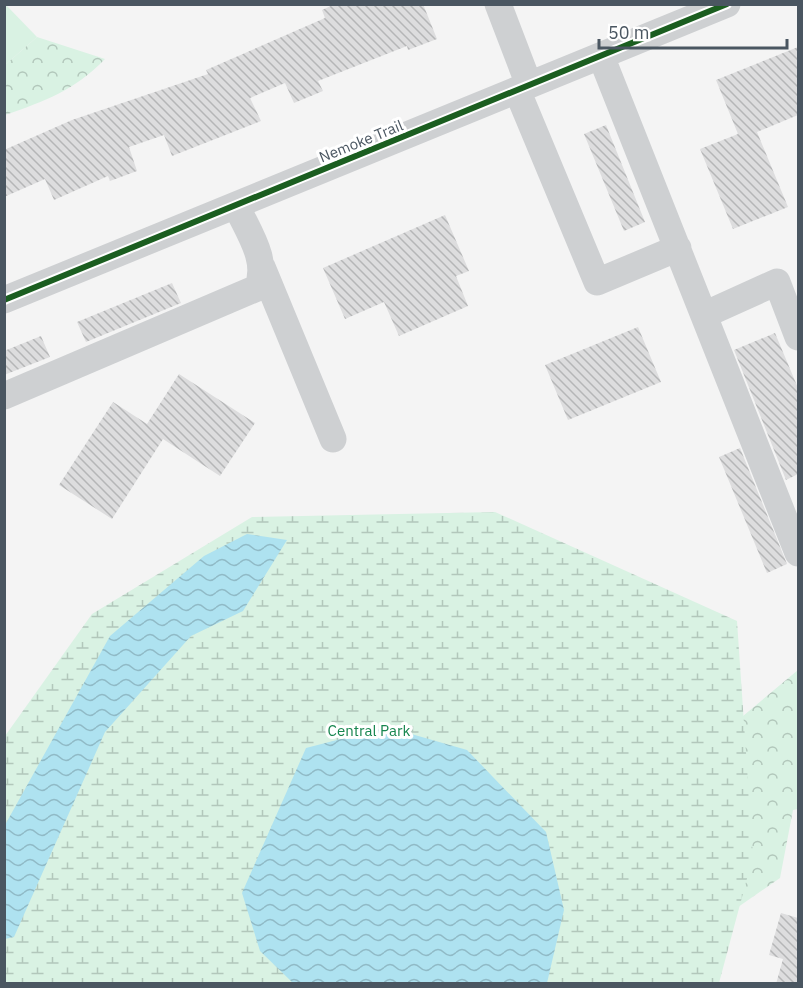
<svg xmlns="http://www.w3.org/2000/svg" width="803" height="988" viewBox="0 0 803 988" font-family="'IBM Plex Sans',sans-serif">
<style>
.grass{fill:#d9f2e3}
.forest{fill:url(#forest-crowns)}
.wetland{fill:url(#wetland-marsh)}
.water{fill:url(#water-waves)}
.building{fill:url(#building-back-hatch)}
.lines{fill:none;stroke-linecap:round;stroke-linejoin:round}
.minor{stroke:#ced0d2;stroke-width:27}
.cycleway-casing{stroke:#fff;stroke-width:10}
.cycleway{stroke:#1b5e20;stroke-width:6}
.labels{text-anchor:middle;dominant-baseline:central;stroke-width:6;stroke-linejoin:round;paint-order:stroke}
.street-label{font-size:15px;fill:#4a5661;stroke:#fff}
.park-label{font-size:15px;fill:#17864f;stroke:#fff}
</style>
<defs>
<pattern id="forest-crowns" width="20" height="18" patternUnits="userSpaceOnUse" patternTransform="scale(1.5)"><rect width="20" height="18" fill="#d9f2e3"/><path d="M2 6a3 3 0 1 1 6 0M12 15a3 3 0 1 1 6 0" fill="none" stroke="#b2c7bb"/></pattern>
<pattern id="wetland-marsh" width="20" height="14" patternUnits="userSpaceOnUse" patternTransform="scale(1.5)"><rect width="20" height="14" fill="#d9f2e3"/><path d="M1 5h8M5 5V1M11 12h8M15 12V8" fill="none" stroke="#b2c7bb"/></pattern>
<pattern id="water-waves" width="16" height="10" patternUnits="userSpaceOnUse" patternTransform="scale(1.5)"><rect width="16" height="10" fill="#aee2f0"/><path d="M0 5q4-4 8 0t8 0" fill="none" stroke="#90bac6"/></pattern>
<pattern id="building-back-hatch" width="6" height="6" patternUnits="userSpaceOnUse" patternTransform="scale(1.5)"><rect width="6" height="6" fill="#ddddde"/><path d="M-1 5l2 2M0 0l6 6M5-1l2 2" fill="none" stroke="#b5b6b7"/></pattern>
</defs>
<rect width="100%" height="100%" fill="#f4f4f4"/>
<path class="grass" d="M 5,4 L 37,37 L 5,65 L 4,5 Z"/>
<path class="forest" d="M 37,37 L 105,59 C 74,91 45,101 5,115 L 5,65 Z
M 798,670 L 798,809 L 793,810 L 780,878 L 708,928 L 725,731 Z"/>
<path class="wetland" d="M 495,512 L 737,621 L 753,856 L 719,983 L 5,984 L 5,736 L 92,614 L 252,517 Z"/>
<path class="water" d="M 247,534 L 287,540 L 243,611 L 191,636 L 105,732 L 14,937 L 5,939 L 5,825 L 110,636 L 204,556 Z
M 387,727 L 467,750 L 546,832 L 564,910 L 547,983 L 293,983 L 260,951 L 242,893 L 306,748 Z"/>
<path class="building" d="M 335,4 L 423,4 L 437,39 L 408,50 L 407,46 L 318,81 L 323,91 L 294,103 L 285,83 L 250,98 L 261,121 L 172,156 L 164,135 L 129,147 L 137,171 L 110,181 L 108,176 L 54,200 L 45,179 L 4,197 L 4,150 L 72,120 L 208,74 L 206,70 L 325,18 L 322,10 Z
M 798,47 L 798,115 L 757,132 L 788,207 L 733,229 L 700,149 L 738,134 L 716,80 Z
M 606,125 L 645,222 L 624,231 L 584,134 Z
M 445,215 L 469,271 L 456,276 L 468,306 L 399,336 L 384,302 L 345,319 L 323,268 Z
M 172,283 L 181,303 L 86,342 L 77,322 Z
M 638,327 L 661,382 L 568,420 L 545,365 Z
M 775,333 L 798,388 L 798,474 L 786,480 L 734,350 Z
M 41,336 L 50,357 L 4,375 L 4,351 Z
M 179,374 L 255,423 L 220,476 L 163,439 L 112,519 L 59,485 L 113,402 L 147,424 Z
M 740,448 L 787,564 L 767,573 L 719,457 Z
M 781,913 L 798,918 L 798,984 L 776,984 L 783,959 L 769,955 Z"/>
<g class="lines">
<path class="minor" d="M 498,4 L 529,85
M 601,56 L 798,553
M 517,90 L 597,282 L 678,248
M 262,267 L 333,439
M 4,300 L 727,4
M 704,315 L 777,282 L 798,337
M 4,396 L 257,288 C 270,261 247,230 236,205"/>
<defs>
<path id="cycleway" d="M 4,300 L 727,4"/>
</defs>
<use href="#cycleway" class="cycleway-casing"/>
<use href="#cycleway" class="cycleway"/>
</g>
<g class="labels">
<g class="street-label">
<text transform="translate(361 141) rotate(-22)">Nemoke Trail</text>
</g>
<g class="park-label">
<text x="369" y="730">Central Park</text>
</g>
</g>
<rect width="803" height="988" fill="none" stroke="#4a5661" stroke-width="12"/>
<path d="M599 39v9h188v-9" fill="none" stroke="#4a5661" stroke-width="3"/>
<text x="608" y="39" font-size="18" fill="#4a5661" stroke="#ffffff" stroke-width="4.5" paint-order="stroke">50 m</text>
</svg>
